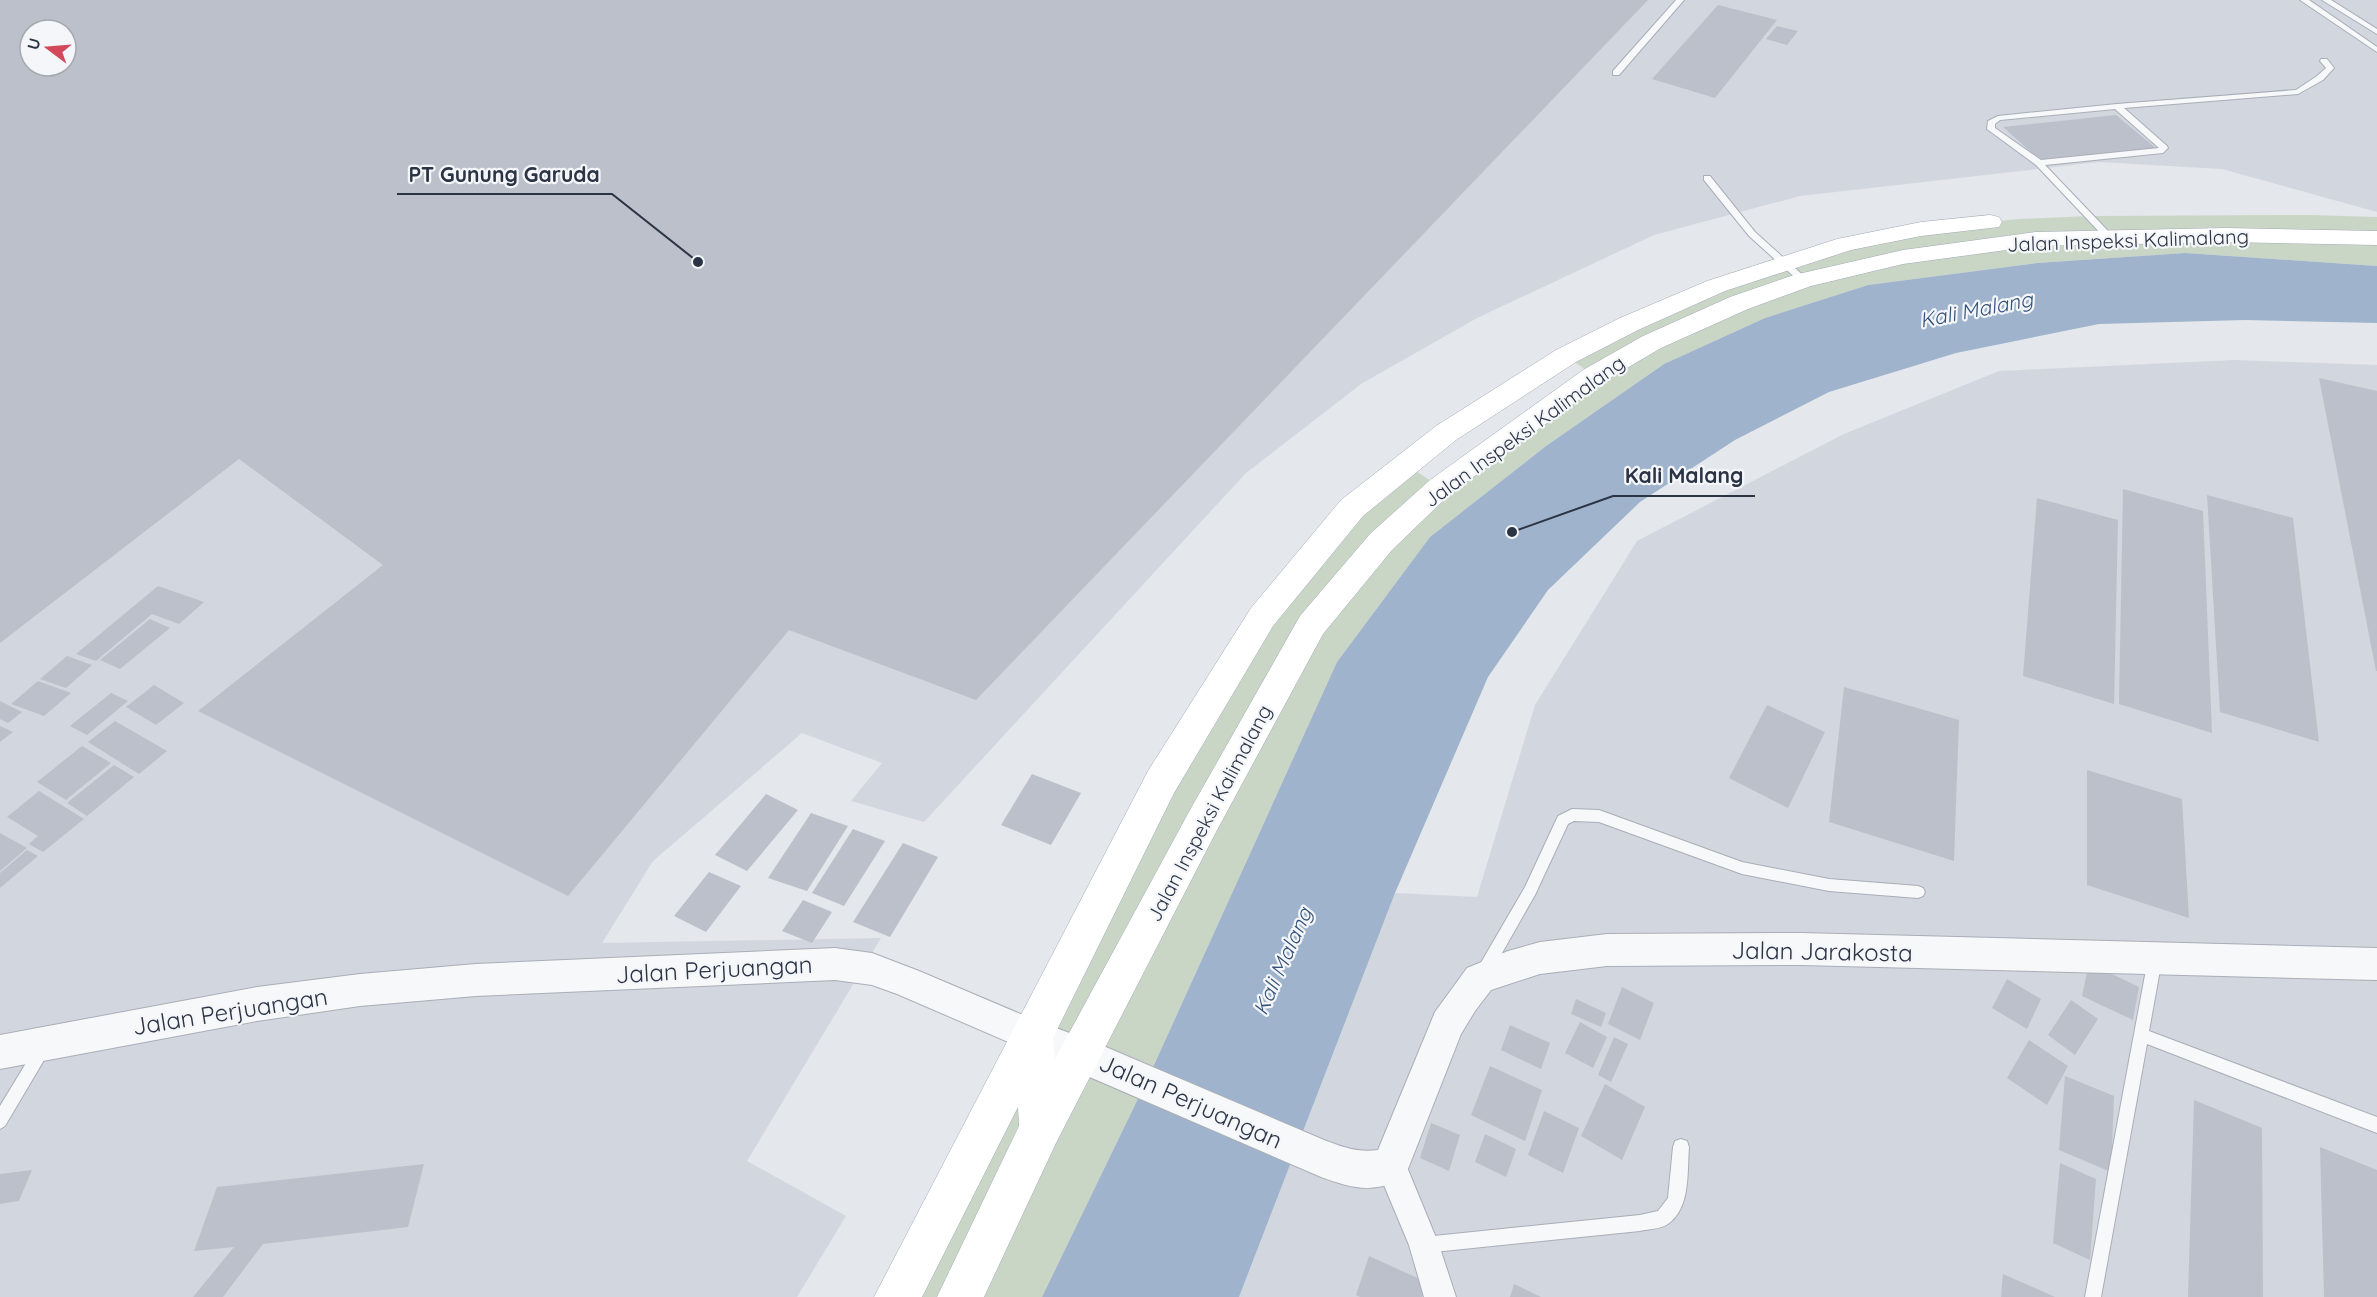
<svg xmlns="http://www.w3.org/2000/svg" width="2377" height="1297" viewBox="0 0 2377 1297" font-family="Quicksand,sans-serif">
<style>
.built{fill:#d2d6de;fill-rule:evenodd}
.green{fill:#c9d6c5}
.water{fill:#9fb4cc}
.building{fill:#bbc0ca;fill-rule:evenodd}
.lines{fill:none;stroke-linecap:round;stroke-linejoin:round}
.service-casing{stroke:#a9aeb7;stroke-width:2}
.minor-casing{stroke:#a9aeb7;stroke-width:2}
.tertiary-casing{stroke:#a9aeb7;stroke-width:2}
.primary-casing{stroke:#a3abb8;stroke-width:1}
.service{fill:#f7f8fa;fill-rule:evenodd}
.minor{fill:#f7f8fa;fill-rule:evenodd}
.tertiary{fill:#f7f8fa;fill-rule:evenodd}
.primary{fill:#fff;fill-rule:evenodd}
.labels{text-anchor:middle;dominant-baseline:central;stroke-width:4.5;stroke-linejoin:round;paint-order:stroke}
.street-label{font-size:20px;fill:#2b3445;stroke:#f4f6f9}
.water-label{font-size:21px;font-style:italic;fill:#34527a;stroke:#f4f6f9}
.near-street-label{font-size:24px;fill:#2b3445;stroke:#f4f6f9}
.leader{fill:none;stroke:#2b3445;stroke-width:2}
.callout-dot{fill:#2b3445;stroke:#f4f6f9;stroke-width:2}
.callout-label{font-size:21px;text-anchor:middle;font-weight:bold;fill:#2b3445;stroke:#f4f6f9;stroke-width:4.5;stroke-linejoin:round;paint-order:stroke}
</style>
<rect width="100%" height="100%" fill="#e4e7ec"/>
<path class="built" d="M 0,0 L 2377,0 L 2377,212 L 2222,169 L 2099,162 L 1800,196 L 1654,235 L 1477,318 L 1361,384 L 1246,473 L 924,822 L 851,801 L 882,763 L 802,733 L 653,861 L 602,943 L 881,938 L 747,1161 L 846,1216 L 797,1297 L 0,1297 ZM 30,30 L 66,30 L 66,66 L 30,66 Z
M 2234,360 L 2377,365 L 2377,1297 L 1239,1297 L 1395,893 L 1477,897 L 1535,705 L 1637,541 L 1844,434 L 1999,371 Z"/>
<path class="green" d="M 2310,215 L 2377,217 L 2377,266 L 2185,253 L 2037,263 L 1868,285 L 1765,318 L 1664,364 L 1546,446 L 1430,537 L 1337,662 L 1149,1076 L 1042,1297 L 897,1297 L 1262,617 L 1407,465 L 1440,487 L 1593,375 L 1566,356 L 1716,286 L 1921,229 L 2019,219 L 2092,216 Z"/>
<path class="water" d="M 2185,253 L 2377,266 L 2377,323 L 2245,320 L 2099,324 L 1956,353 L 1829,392 L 1735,440 L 1640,502 L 1548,590 L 1488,677 L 1395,893 L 1239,1297 L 1042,1297 L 1149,1076 L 1337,662 L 1430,537 L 1546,446 L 1664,364 L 1765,318 L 1868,285 L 2037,263 Z"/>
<path class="building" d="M 0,0 L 1648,0 L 976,700 L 789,630 L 568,896 L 198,711 L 383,565 L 239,459 L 0,643 ZM 30,30 L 66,30 L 66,66 L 30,66 Z
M 1718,5 L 1777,20 L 1715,98 L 1652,79 Z
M 1777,26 L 1798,31 L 1787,45 L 1766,39 Z
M 2116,115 L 2157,149 L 2042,162 L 2003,127 Z
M 2319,378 L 2377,391 L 2377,671 L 2376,671 Z
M 2123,489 L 2203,511 L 2212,733 L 2119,704 Z
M 2207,495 L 2293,518 L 2319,742 L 2220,712 Z
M 2037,498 L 2118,520 L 2114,704 L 2023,676 Z
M 158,586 L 204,602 L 179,624 L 152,614 L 96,661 L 76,654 Z
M 150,619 L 170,628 L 120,669 L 100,660 Z
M 67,656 L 92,665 L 66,688 L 40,679 Z
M 38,681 L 71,693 L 44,716 L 11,704 Z
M 154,685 L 184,703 L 156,725 L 126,707 Z
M 1844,687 L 1959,720 L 1954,861 L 1829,822 Z
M 111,693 L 128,701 L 87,735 L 70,726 Z
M 0,701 L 22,712 L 8,723 L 0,719 Z
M 1767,705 L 1825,732 L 1788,808 L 1729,778 Z
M 115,721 L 167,751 L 139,774 L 88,742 Z
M 0,726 L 13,732 L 0,742 Z
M 82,746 L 111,763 L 66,800 L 37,782 Z
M 114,765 L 134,777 L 87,816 L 67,803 Z
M 2087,770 L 2182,799 L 2189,918 L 2087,885 Z
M 1032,774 L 1081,793 L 1051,845 L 1001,825 Z
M 39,791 L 84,819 L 43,852 L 29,844 L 38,836 L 7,817 Z
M 766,794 L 798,810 L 747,871 L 715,855 Z
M 811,813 L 848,826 L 807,891 L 768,878 Z
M 853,829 L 885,841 L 844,906 L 812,893 Z
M 0,833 L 27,848 L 0,871 Z
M 903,843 L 938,857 L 890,937 L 853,922 Z
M 27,850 L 38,856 L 0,888 L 0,873 Z
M 709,872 L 741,886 L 706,932 L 674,916 Z
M 803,900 L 832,912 L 812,943 L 782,931 Z
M 2089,963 L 2139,987 L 2133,1020 L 2082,996 Z
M 2007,979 L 2041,999 L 2027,1029 L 1992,1008 Z
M 1622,987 L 1654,1003 L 1640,1040 L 1608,1024 Z
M 1576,999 L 1606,1013 L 1601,1027 L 1571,1014 Z
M 2071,1000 L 2098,1019 L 2075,1055 L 2048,1035 Z
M 1580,1022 L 1607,1037 L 1593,1068 L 1565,1053 Z
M 1510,1025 L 1550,1043 L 1541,1069 L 1501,1050 Z
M 1614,1037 L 1628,1044 L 1611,1082 L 1598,1075 Z
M 2029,1040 L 2068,1066 L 2047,1105 L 2007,1078 Z
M 1490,1066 L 1542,1090 L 1525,1141 L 1471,1115 Z
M 2065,1076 L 2114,1096 L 2111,1172 L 2059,1150 Z
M 1605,1084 L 1645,1107 L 1622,1160 L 1581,1136 Z
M 2194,1100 L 2262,1128 L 2263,1297 L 2188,1297 Z
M 1544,1111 L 1579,1128 L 1563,1173 L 1528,1155 Z
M 1431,1123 L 1460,1135 L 1449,1171 L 1420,1158 Z
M 1485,1134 L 1516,1149 L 1506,1177 L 1475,1162 Z
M 2320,1147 L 2377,1170 L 2377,1297 L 2324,1297 Z
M 2060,1163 L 2096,1179 L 2090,1260 L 2053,1243 Z
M 424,1164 L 408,1227 L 263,1244 L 223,1297 L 193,1297 L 234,1247 L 194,1251 L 217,1187 Z
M 32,1170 L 19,1201 L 0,1204 L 0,1174 Z
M 1369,1256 L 1426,1282 L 1422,1297 L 1360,1297 L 1356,1295 Z
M 2003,1274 L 2055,1297 L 2001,1297 Z
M 1514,1284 L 1541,1297 L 1510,1297 Z"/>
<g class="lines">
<defs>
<path id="service" d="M 1676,0 L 1684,0 L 1619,75 L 1613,75 L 1613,71 Z
M 2300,0 L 2309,0 L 2377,47 L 2377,52 Z
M 2322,0 L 2331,0 L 2377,29 L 2377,34 Z
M 2321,59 L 2327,59 L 2334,68 L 2323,80 L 2298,94 L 2124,108 L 2167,146 L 2168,148 L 2163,153 L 2045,165 L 2111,234 L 2111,238 L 2105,238 L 2036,165 L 1987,129 L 1988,121 L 1998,116 L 2117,104 L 2296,90 L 2317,76 L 2326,68 L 2320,61 ZM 2115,109 L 2159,148 L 2041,160 L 1995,128 L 1995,124 L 2000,120 Z
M 1704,176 L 1710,176 L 1755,232 L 1806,278 L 1806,282 L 1800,282 L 1749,236 L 1704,180 Z
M 1572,809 L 1599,810 L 1742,862 L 1829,879 L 1918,886 L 1923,888 L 1925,892 L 1923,896 L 1918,898 L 1829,891 L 1742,874 L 1599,822 L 1574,821 L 1568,824 L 1535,895 L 1489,976 L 1484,978 L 1479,976 L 1477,971 L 1479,966 L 1525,887 L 1558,816 Z
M 2155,952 L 2160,954 L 2162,959 L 2149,1031 L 2377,1117 L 2377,1133 L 2147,1044 L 2101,1297 L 2085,1297 L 2148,959 L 2150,954 Z
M 42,1043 L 47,1045 L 50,1050 L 47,1055 L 5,1126 L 0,1129 L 0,1106 L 37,1045 Z
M 1681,1139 L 1687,1141 L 1689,1147 C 1687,1171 1691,1208 1668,1224 C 1661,1229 1648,1229 1640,1231 L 1424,1253 L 1418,1251 L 1416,1245 L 1418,1239 L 1424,1237 L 1640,1215 L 1658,1211 L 1668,1198 L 1673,1147 L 1675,1141 Z"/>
<path id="minor" d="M 1391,1151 L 1402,1155 L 1439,1245 L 1456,1297 L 1424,1297 L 1409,1245 L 1376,1166 L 1380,1155 Z"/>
<path id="tertiary" d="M 1801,933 L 2377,948 L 2377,980 L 1801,965 L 1607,966 L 1540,974 L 1491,990 L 1475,1011 L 1461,1034 L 1404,1179 C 1371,1193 1354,1189 1321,1177 L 897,994 L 872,985 L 835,980 L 476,996 L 360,1006 L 257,1021 L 0,1069 L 0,1035 L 257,987 L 360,974 L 476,964 L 835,948 L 872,953 L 919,971 L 1037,1021 L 1094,1042 L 1324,1140 C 1342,1147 1359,1153 1378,1150 L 1435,1012 L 1467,968 L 1508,951 L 1540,942 L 1607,934 Z"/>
<path id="primary" d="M 1990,215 L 1999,217 L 2002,222 L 1999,227 L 1921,236 L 1851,250 L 1725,291 L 1638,330 L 1576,362 L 1456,440 L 1363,516 L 1273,626 L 1174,793 L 1053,1038 L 1055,1059 L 1190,810 L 1300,616 L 1370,534 L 1430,480 L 1583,370 L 1643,336 L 1730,297 L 1794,275 L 1903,250 L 2036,232 L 2226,228 L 2377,231 L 2377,245 L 2226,242 L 2036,246 L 1903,264 L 1811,286 L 1748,309 L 1661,348 L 1603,382 L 1450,494 L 1392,550 L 1323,634 L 1216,832 L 1056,1143 L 984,1297 L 937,1297 L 1019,1126 L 1018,1107 L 922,1297 L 874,1297 L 1148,771 L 1251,608 L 1341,500 L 1436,426 L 1556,350 L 1620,318 L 1707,281 L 1837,239 L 1921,222 Z"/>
</defs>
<use href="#service" class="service-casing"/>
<use href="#minor" class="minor-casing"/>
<use href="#tertiary" class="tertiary-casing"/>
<use href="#primary" class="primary-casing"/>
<use href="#service" class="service"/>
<use href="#minor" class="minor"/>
<use href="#tertiary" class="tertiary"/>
<use href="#primary" class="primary"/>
</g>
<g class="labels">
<g class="street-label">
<text transform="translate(2128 240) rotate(-2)">Jalan Inspeksi Kalimalang</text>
<text transform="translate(1524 431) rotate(-36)">Jalan Inspeksi Kalimalang</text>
<text transform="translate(1209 813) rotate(-62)">Jalan Inspeksi Kalimalang</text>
</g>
<g class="water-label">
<text transform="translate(1976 309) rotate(-11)">Kali Malang</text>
<text transform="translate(1282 961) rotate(-66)">Kali Malang</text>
</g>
<g class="near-street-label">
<text transform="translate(1822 951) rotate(1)">Jalan Jarakosta</text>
<text transform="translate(714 969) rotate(-3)">Jalan Perjuangan</text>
<text transform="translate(230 1011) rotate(-9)">Jalan Perjuangan</text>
<text transform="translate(1191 1101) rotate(24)">Jalan Perjuangan</text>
</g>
</g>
<path class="leader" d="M698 262L612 194H397M1512 532L1613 496H1755"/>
<g class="callout-dot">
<circle cx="698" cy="262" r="6"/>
<circle cx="1512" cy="532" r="6"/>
</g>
<g class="callout-label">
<text x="504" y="182">PT Gunung Garuda</text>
<text x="1684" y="483">Kali Malang</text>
</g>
<g transform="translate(48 48) rotate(286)"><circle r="28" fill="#f4f6f9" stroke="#a4a8b1" stroke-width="1.5"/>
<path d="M0-4.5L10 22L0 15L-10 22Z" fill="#d1495b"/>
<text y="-9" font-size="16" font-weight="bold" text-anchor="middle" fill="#2b3445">U</text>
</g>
</svg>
